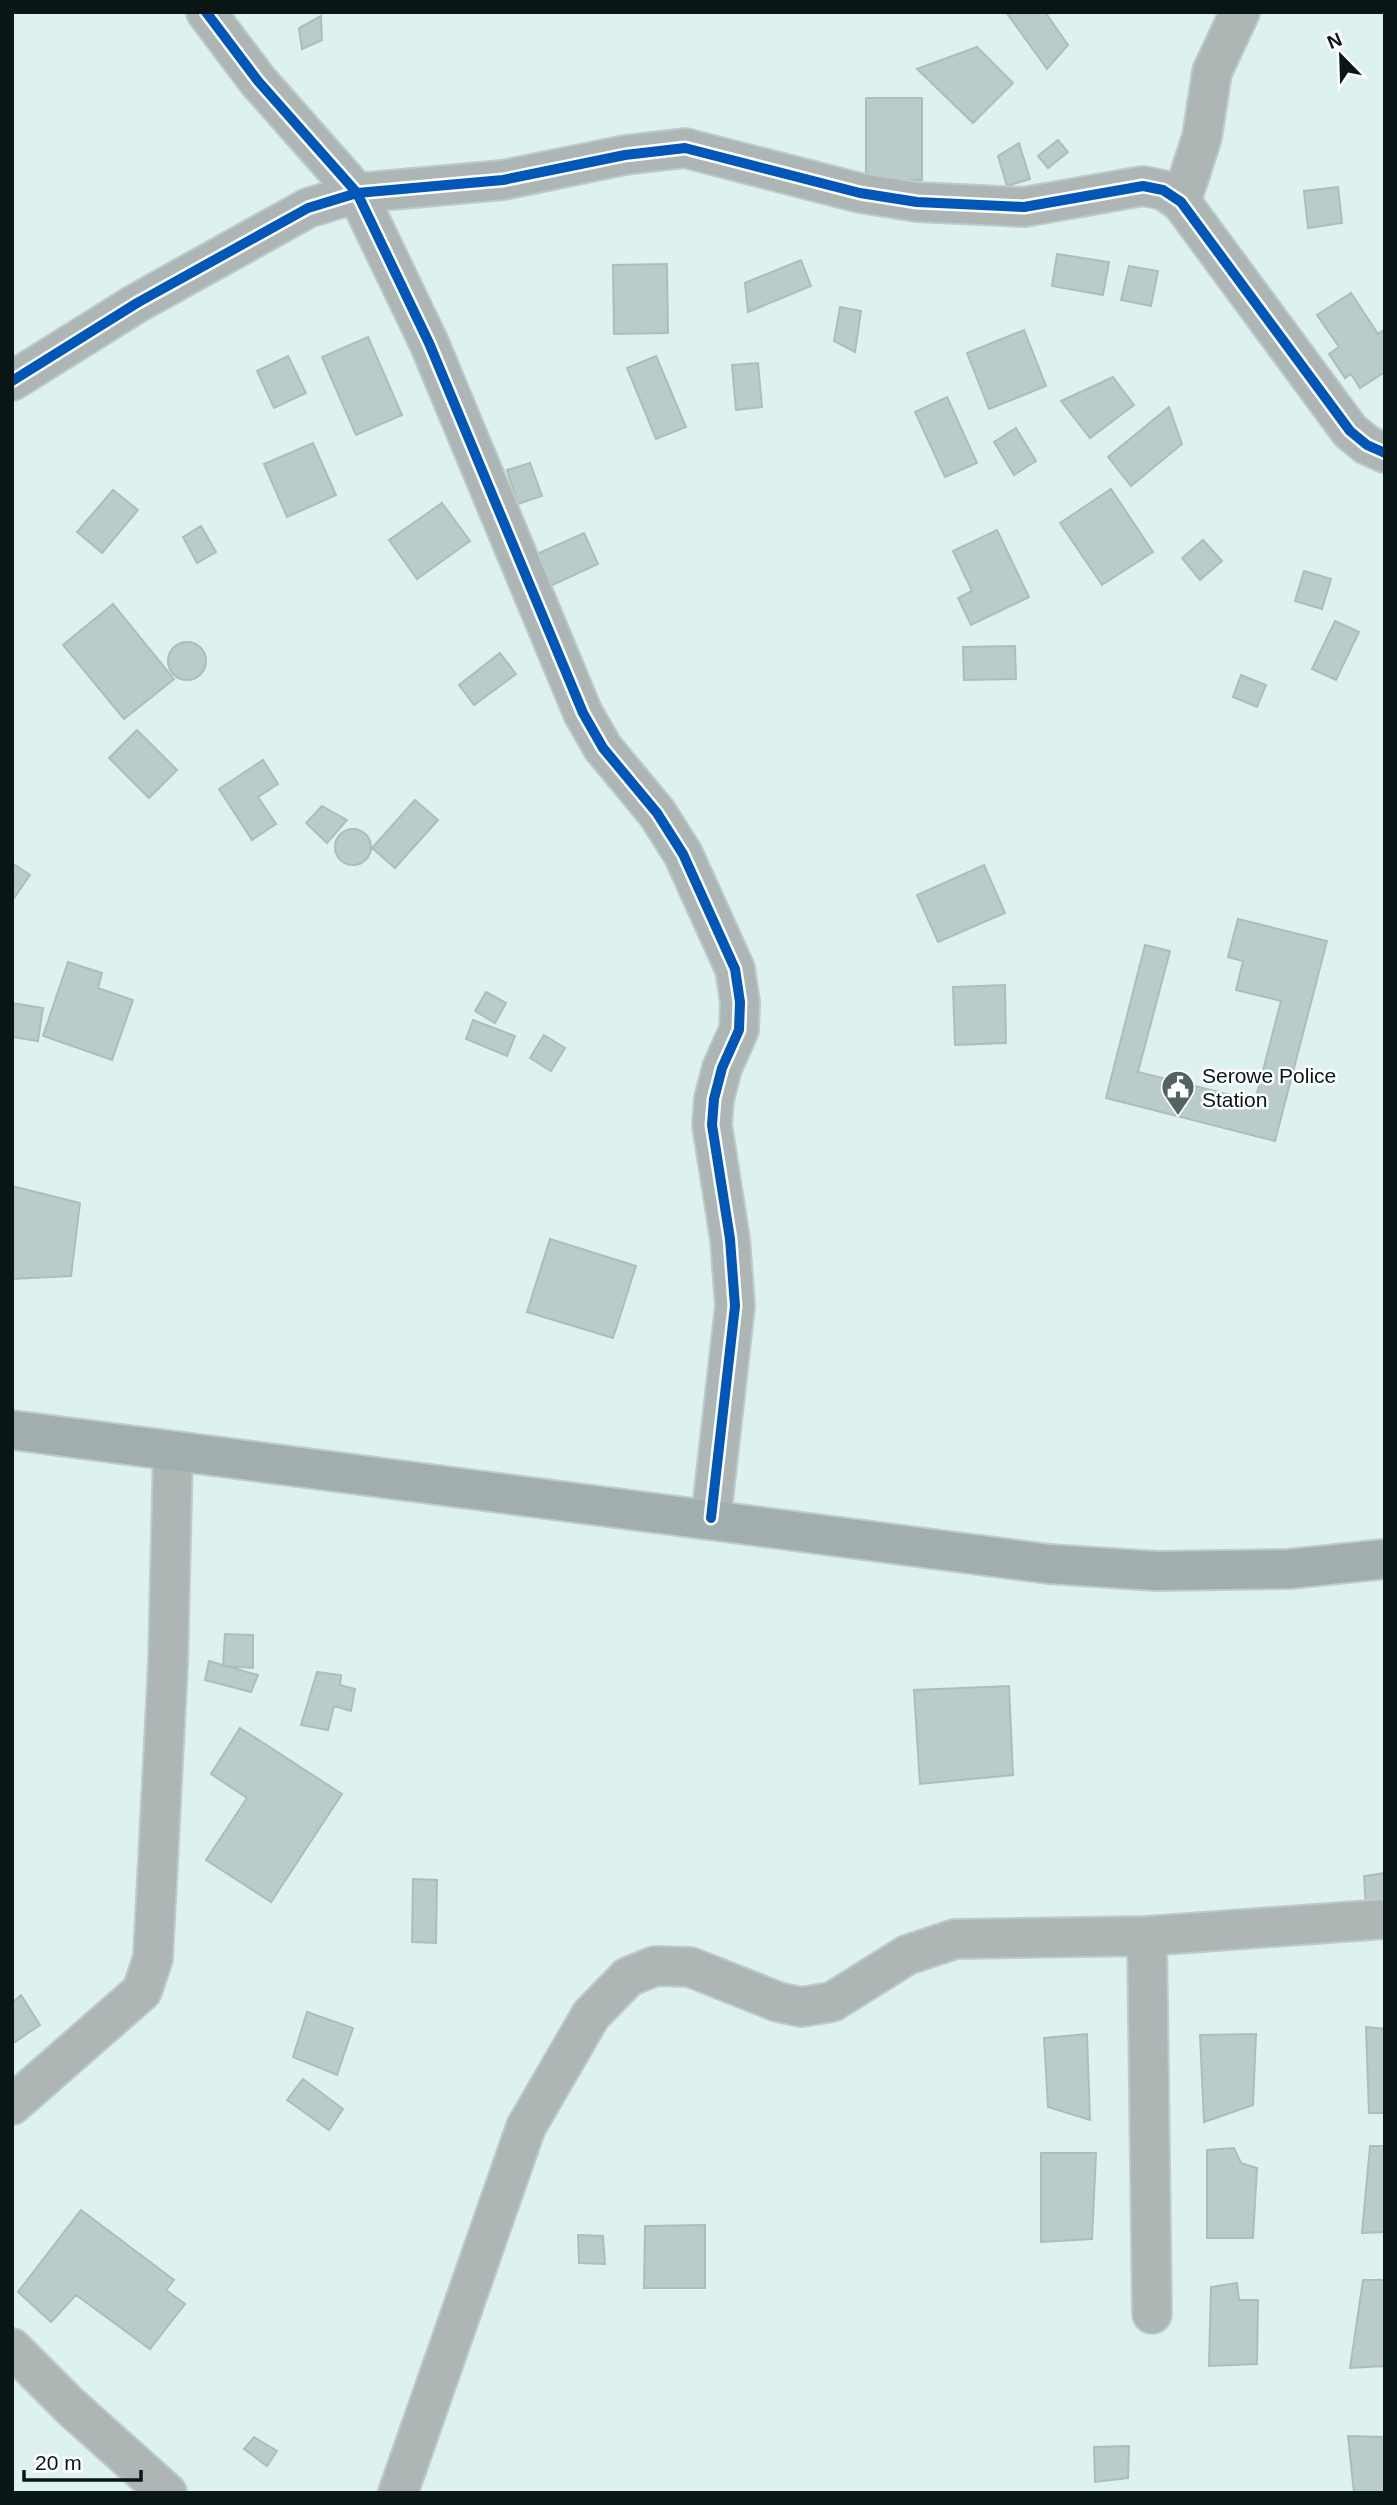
<svg xmlns="http://www.w3.org/2000/svg" width="1397" height="2505" viewBox="0 0 1397 2505" font-family="Helvetica,sans-serif">
<style>
.building{fill:#b9cbca;stroke:#aebdbc;stroke-width:2}
.lines{fill:none;stroke-linecap:round;stroke-linejoin:round}
.minor-casing{stroke:#bdcccb;stroke-width:42}
.major-casing{stroke:#bdcccb;stroke-width:42}
.minor{stroke:#adb6b5;stroke-width:38}
.major{stroke:#a2aeae;stroke-width:38}
.cycleway-casing{stroke:#fefefe;stroke-width:15}
.cycleway{stroke:#0057b8;stroke-width:10}
.labels{text-anchor:middle;dominant-baseline:central;stroke-width:5;stroke-linejoin:round;paint-order:stroke}
.poi-label{font-size:21px;fill:#091615;stroke:#fefefe;text-anchor:start}
</style>
<rect width="100%" height="100%" fill="#ddf1f0"/>
<path class="building" d="M 1006,12 L 1045,12 L 1068,45 L 1047,69 Z
M 321,16 L 322,40 L 302,49 L 299,28 Z
M 977,47 L 1013,83 L 973,123 L 917,69 Z
M 866,98 L 922,98 L 922,180 L 866,180 Z
M 1058,140 L 1068,152 L 1048,168 L 1038,156 Z
M 1019,143 L 1030,179 L 1007,186 L 998,156 Z
M 1338,187 L 1342,223 L 1308,228 L 1304,191 Z
M 1057,254 L 1109,262 L 1103,295 L 1052,286 Z
M 801,260 L 811,286 L 748,312 L 745,283 Z
M 667,264 L 668,333 L 614,334 L 613,265 Z
M 1129,266 L 1158,271 L 1151,306 L 1121,300 Z
M 1351,293 L 1378,334 L 1385,329 L 1385,372 L 1360,388 L 1351,374 L 1345,378 L 1329,354 L 1339,347 L 1317,315 Z
M 840,307 L 861,311 L 855,352 L 834,341 Z
M 1024,330 L 1046,386 L 989,409 L 967,353 Z
M 368,337 L 402,415 L 356,435 L 322,357 Z
M 288,356 L 306,393 L 274,408 L 257,371 Z
M 656,356 L 686,427 L 656,439 L 627,368 Z
M 758,363 L 762,407 L 736,410 L 732,365 Z
M 1113,377 L 1134,405 L 1090,438 L 1061,401 Z
M 947,397 L 977,463 L 945,477 L 915,412 Z
M 1169,407 L 1182,444 L 1131,486 L 1108,457 Z
M 1016,428 L 1036,461 L 1014,475 L 994,442 Z
M 313,443 L 336,495 L 287,517 L 264,464 Z
M 530,463 L 542,496 L 518,504 L 507,470 Z
M 1111,489 L 1153,552 L 1102,585 L 1060,523 Z
M 113,490 L 138,510 L 102,553 L 77,532 Z
M 442,503 L 470,541 L 417,579 L 389,540 Z
M 201,526 L 216,552 L 197,563 L 183,537 Z
M 997,530 L 1029,597 L 971,625 L 958,598 L 972,591 L 953,551 Z
M 584,533 L 598,564 L 544,589 L 530,557 Z
M 1203,540 L 1222,561 L 1200,580 L 1182,558 Z
M 1304,571 L 1331,579 L 1322,609 L 1295,601 Z
M 113,604 L 174,679 L 124,719 L 63,645 Z
M 1335,621 L 1359,632 L 1336,680 L 1312,669 Z
M168 661a19 19 0 1 1 38 0a19 19 0 1 1-38 0Z
M 1015,646 L 1016,679 L 964,680 L 963,647 Z
M 500,653 L 516,674 L 474,705 L 459,685 Z
M 1241,675 L 1266,685 L 1257,707 L 1233,697 Z
M 137,730 L 177,770 L 149,798 L 109,758 Z
M 263,760 L 278,784 L 258,797 L 276,824 L 252,840 L 219,789 Z
M 415,800 L 438,820 L 395,868 L 372,848 Z
M 322,806 L 347,820 L 327,843 L 306,823 Z
M335 847a18 18 0 1 1 36 0a18 18 0 1 1-36 0Z
M 12,863 L 30,875 L 12,901 Z
M 984,865 L 1005,913 L 938,942 L 917,895 Z
M 1238,919 L 1327,941 L 1275,1141 L 1106,1098 L 1145,945 L 1170,951 L 1138,1072 L 1255,1101 L 1281,1001 L 1236,990 L 1243,961 L 1228,957 Z
M 68,962 L 102,973 L 98,988 L 133,1000 L 112,1060 L 43,1036 Z
M 1005,985 L 1006,1043 L 955,1045 L 953,987 Z
M 486,992 L 506,1003 L 495,1023 L 475,1011 Z
M 12,1003 L 43,1008 L 38,1041 L 12,1037 Z
M 473,1020 L 515,1036 L 507,1056 L 466,1039 Z
M 544,1035 L 565,1048 L 551,1071 L 530,1058 Z
M 12,1186 L 80,1203 L 71,1276 L 12,1279 Z
M 550,1239 L 636,1266 L 613,1338 L 527,1312 Z
M 225,1634 L 253,1635 L 253,1668 L 223,1666 Z
M 209,1661 L 258,1675 L 251,1692 L 205,1680 Z
M 317,1672 L 341,1675 L 340,1685 L 355,1689 L 351,1711 L 334,1706 L 328,1730 L 301,1725 Z
M 1009,1686 L 1013,1775 L 920,1784 L 914,1690 Z
M 240,1728 L 342,1794 L 271,1902 L 206,1860 L 247,1798 L 211,1774 Z
M 1385,1873 L 1385,1910 L 1366,1911 L 1364,1876 Z
M 413,1879 L 437,1880 L 436,1943 L 412,1942 Z
M 21,1995 L 40,2025 L 12,2044 L 12,2003 Z
M 307,2012 L 353,2028 L 337,2075 L 293,2057 Z
M 1366,2027 L 1385,2029 L 1385,2113 L 1369,2113 Z
M 1087,2034 L 1090,2120 L 1048,2107 L 1044,2038 Z
M 1256,2034 L 1253,2105 L 1204,2122 L 1200,2035 Z
M 303,2079 L 343,2109 L 329,2130 L 287,2100 Z
M 1370,2146 L 1385,2146 L 1385,2232 L 1362,2233 Z
M 1234,2148 L 1241,2163 L 1257,2168 L 1253,2238 L 1207,2238 L 1207,2150 Z
M 1041,2153 L 1096,2153 L 1092,2239 L 1041,2242 Z
M 81,2210 L 174,2280 L 166,2290 L 185,2304 L 150,2349 L 76,2295 L 51,2322 L 18,2292 Z
M 705,2225 L 705,2288 L 644,2288 L 645,2226 Z
M 578,2235 L 603,2236 L 605,2264 L 579,2263 Z
M 1363,2280 L 1385,2280 L 1385,2366 L 1350,2368 Z
M 1237,2283 L 1239,2300 L 1258,2300 L 1257,2364 L 1209,2366 L 1211,2287 Z
M 1348,2436 L 1385,2437 L 1385,2493 L 1354,2493 Z
M 254,2437 L 277,2451 L 267,2466 L 244,2449 Z
M 1129,2446 L 1128,2478 L 1095,2482 L 1094,2447 Z"/>
<g class="lines">
<defs>
<path id="minor" d="M 206,12 L 258,81 L 357,193 L 429,343 L 583,713 L 603,748 L 657,813 L 683,854 L 735,969 L 740,1002 L 739,1030 L 722,1068 L 714,1099 L 712,1125 L 730,1239 L 735,1306 L 711,1518
M 1181,202 L 1202,137 L 1212,72 L 1240,12
M 12,381 L 137,303 L 308,208 L 357,193 L 503,180 L 625,155 L 685,148 L 860,193 L 917,202 L 1024,207 L 1143,186 L 1163,190 L 1181,202 L 1350,431 L 1367,445 L 1385,453
M 1147,1936 L 1152,2314
M 12,2105 L 142,1991 L 153,1958 L 168,1664 L 173,1451
M 12,2348 L 71,2407 L 167,2493
M 398,2493 L 526,2127 L 591,2015 L 628,1977 L 655,1966 L 690,1967 L 778,2002 L 801,2007 L 832,2002 L 907,1955 L 955,1939 L 1147,1936 L 1385,1919"/>
<path id="major" d="M 12,1430 L 1049,1564 L 1157,1571 L 1289,1569 L 1385,1559"/>
</defs>
<use href="#minor" class="minor-casing"/>
<use href="#major" class="major-casing"/>
<use href="#minor" class="minor"/>
<use href="#major" class="major"/>
<defs>
<path id="cycleway" d="M 206,12 L 258,81 L 357,193 L 429,343 L 583,713 L 603,748 L 657,813 L 683,854 L 735,969 L 740,1002 L 739,1030 L 722,1068 L 714,1099 L 712,1125 L 730,1239 L 735,1306 L 711,1518
M 12,381 L 137,303 L 308,208 L 357,193 L 503,180 L 625,155 L 685,148 L 860,193 L 917,202 L 1024,207 L 1143,186 L 1163,190 L 1181,202 L 1350,431 L 1367,445 L 1385,453"/>
</defs>
<use href="#cycleway" class="cycleway-casing"/>
<use href="#cycleway" class="cycleway"/>
</g>
<defs>
<symbol id="civic-pin" viewBox="-11 -11 22 30"><path d="M0 17L-7.5 6A9.5 9.5 0 1 1 7.5 6Z" fill="#536362" stroke="#fefefe"/><path d="M-.6-6.5H3V-4.5H.6V-3L4-1V1h2V6H-6V1h2V-1L-.6-3ZM-1.2 2.5V6h2.4V2.5Z" fill="#fff"/></symbol>
</defs>
<g fill-rule="evenodd">
<use href="#civic-pin" x="1159" y="1068" width="38" height="52"/>
</g>
<g class="labels">
<g class="poi-label">
<text x="1202" y="1075">Serowe Police<tspan x="1202" dy="24">Station</tspan></text>
</g>
</g>
<rect width="1397" height="2505" fill="none" stroke="#091615" stroke-width="28"/>
<g transform="translate(1341 56) rotate(337)" stroke="#fefefe" stroke-width="5" paint-order="stroke">
<path d="M0-5L12 26L0 18L-12 26Z" fill="#091615"/>
<text y="-10" font-size="19" font-weight="bold" text-anchor="middle" fill="#091615">N</text>
</g>
<path d="M24 2470v10h117v-10" fill="none" stroke="#091615" stroke-width="3.5"/>
<text x="35" y="2470" font-size="21" fill="#091615" stroke="#fefefe" stroke-width="5" paint-order="stroke">20 m</text>
</svg>
